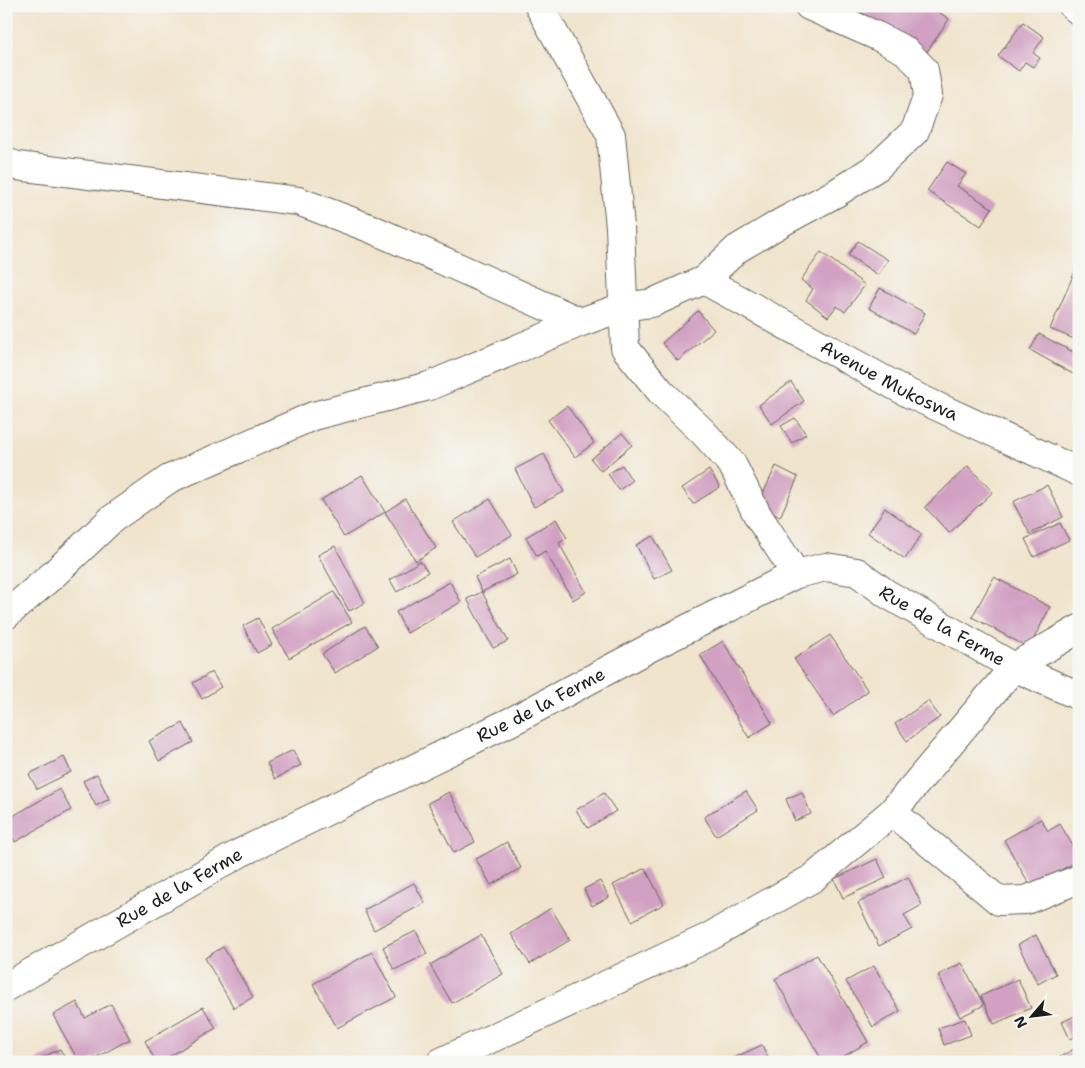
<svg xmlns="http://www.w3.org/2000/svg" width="1085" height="1068" viewBox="0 0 1085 1068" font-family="'Shantell Sans',sans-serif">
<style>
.building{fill:#d2a0c3}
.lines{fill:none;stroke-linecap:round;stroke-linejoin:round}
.minor-casing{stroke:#66625a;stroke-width:30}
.minor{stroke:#fff;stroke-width:28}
.labels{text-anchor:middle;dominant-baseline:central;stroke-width:5;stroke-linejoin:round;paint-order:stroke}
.street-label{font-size:18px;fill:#1c1c1c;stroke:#f6f6f2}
</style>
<rect width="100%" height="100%" fill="#f6f6f2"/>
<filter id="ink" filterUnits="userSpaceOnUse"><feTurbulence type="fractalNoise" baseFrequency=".02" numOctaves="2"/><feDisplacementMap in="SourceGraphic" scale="10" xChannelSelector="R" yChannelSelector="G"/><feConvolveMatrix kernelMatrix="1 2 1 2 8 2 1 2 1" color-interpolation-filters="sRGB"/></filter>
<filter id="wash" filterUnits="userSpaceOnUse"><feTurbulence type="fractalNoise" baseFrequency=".0096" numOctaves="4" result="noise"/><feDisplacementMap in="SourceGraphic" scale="20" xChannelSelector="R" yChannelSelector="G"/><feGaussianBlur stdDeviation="1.12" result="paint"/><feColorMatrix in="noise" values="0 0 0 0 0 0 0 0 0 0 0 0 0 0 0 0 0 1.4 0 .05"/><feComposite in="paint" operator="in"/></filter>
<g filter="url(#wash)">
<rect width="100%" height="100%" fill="#f0e4cc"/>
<g id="blocks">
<path class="building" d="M 859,6 L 930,6 L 949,19 L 924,56 L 857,9 Z
M 1023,22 L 1044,37 L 1033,53 L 1040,58 L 1033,67 L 1025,62 L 1019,71 L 998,56 Z
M 947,162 L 966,174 L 957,186 L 992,208 L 981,226 L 927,191 Z
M 858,241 L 888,260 L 878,275 L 848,255 Z
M 821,252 L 865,285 L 845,312 L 837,306 L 828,317 L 806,300 L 813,289 L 801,280 Z
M 1079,262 L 1079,341 L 1050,329 Z
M 880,288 L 925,313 L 914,334 L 869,308 Z
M 698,311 L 714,330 L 678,361 L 662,343 Z
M 1039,334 L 1079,355 L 1079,363 L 1073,374 L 1030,350 Z
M 791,382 L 804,401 L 772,424 L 759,405 Z
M 567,406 L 594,443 L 575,457 L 548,420 Z
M 795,418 L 806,434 L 792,443 L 781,426 Z
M 622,433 L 632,445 L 601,471 L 591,459 Z
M 544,454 L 564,492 L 534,507 L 515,469 Z
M 622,465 L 632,481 L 619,490 L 608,474 Z
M 776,466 L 798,477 L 780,517 L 757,506 Z
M 968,466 L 993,492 L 949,533 L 925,507 Z
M 709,470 L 720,487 L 693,504 L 682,488 Z
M 362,475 L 385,512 L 405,499 L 436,548 L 416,561 L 385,512 L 344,537 L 321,500 Z
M 1047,485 L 1063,517 L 1030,534 L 1013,502 Z
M 490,499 L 512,535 L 475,557 L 453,522 Z
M 885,508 L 922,534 L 905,559 L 868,533 Z
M 556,519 L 567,538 L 559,543 L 586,592 L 573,600 L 545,551 L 537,556 L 526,537 Z
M 1060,523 L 1069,540 L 1034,557 L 1025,539 Z
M 653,536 L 672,570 L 654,579 L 636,545 Z
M 335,546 L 365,603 L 349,611 L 318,555 Z
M 510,559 L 517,574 L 482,592 L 475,577 Z
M 420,561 L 428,572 L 397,592 L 390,580 Z
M 994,577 L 1050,607 L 1029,648 L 972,617 Z
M 450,582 L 461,602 L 407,633 L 396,612 Z
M 334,592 L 352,622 L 289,658 L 272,629 Z
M 482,592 L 508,641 L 493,648 L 467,599 Z
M 258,618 L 272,645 L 257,653 L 243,626 Z
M 365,626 L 378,646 L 335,673 L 322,654 Z
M 830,635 L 868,691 L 833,716 L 794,659 Z
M 723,641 L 772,723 L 749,738 L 700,655 Z
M 212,672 L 221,687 L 202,699 L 193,683 Z
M 928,701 L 940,717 L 907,741 L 895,724 Z
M 183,723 L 193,742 L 159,761 L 149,741 Z
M 293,750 L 301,765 L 275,779 L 267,763 Z
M 64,757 L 71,772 L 37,789 L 29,774 Z
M 97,774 L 109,799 L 96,806 L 83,781 Z
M 60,789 L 71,810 L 15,842 L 6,826 L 6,820 Z
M 746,791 L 758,810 L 716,836 L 704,817 Z
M 449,792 L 475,842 L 454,853 L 428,803 Z
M 802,792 L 811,814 L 795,821 L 786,799 Z
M 604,793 L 616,811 L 588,828 L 576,810 Z
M 1041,819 L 1048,831 L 1060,824 L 1079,856 L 1079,860 L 1031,887 L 1004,840 Z
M 507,842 L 521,868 L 491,885 L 476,859 Z
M 877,859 L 886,878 L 843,898 L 834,879 Z
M 645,868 L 664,904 L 632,921 L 613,885 Z
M 908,877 L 922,905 L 904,915 L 912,929 L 879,946 L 858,903 Z
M 600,881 L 609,897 L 592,906 L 584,889 Z
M 414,883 L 425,903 L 374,930 L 364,910 Z
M 551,908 L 570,940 L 530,964 L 511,934 Z
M 416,931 L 427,954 L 394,970 L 383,947 Z
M 481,935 L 503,974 L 452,1003 L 430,965 Z
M 1036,935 L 1056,974 L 1038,984 L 1018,945 Z
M 223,947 L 253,997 L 234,1008 L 205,958 Z
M 372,952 L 396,997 L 337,1028 L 313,984 Z
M 817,955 L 868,1042 L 834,1062 L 823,1062 L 775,979 Z
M 962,963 L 984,1005 L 960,1017 L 938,975 Z
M 874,966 L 900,1011 L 873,1027 L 846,981 Z
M 1018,979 L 1031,1008 L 994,1024 L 981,996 Z
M 77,1002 L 85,1018 L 111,1004 L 130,1039 L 88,1062 L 79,1062 L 53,1015 Z
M 203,1007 L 216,1028 L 160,1062 L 156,1062 L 145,1041 Z
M 1079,1014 L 1079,1035 L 1070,1039 L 1062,1022 Z
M 965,1019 L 971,1035 L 944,1045 L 938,1028 Z
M 762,1045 L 770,1062 L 730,1062 L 729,1060 Z
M 1076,1048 L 1079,1054 L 1079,1062 L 1063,1062 L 1060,1057 Z
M 60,1049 L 67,1062 L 38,1062 L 37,1060 Z"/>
</g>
</g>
<g filter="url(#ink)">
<use href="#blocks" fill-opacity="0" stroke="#66625a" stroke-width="1"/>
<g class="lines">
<defs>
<g id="minor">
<path d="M 539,6 L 611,135 L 620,227 L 625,348 L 661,392 L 703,432 L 732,464 L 758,516 L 796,574"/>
<path d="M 1073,6 L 1079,11"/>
<path d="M 6,162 L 17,166 L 298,201 L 372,229 L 581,322"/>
<path id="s1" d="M 704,280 L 908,393 L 1079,472"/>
<path d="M 6,615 L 54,574 L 112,519 L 169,479 L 313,416 L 429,386 L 581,322 L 623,307 L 652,303 L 704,280 L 737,249 L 784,221 L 836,193 L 877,167 L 915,131 L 928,95 L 924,70 L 906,51 L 877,36 L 809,6"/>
<path d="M 892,812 L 999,901 L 1026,900 L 1079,879"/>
<path id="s2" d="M 6,987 L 240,853 L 516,719 L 653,646 L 796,574 L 826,567 L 857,572 L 887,594 L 1014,667 L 1079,696"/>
<path d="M 441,1062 L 709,937 L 813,878 L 892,812 L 1014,667 L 1079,629"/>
</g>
</defs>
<use href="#minor" class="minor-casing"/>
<use href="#minor" class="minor"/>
</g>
</g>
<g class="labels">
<g class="street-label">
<text stroke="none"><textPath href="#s1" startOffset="211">Avenue Mukoswa</textPath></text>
<text stroke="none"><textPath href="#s2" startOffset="1055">Rue de la Ferme</textPath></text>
<text stroke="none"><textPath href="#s2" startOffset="605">Rue de la Ferme</textPath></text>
<text stroke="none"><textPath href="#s2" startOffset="200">Rue de la Ferme</textPath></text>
</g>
</g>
<rect width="1085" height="1068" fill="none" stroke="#f6f6f2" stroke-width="25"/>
<g transform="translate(1032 1016) rotate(242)" stroke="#f6f6f2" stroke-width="4" paint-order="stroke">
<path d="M0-4L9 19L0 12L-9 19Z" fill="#1c1c1c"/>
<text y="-8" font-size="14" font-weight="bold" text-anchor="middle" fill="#1c1c1c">N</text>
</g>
</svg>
